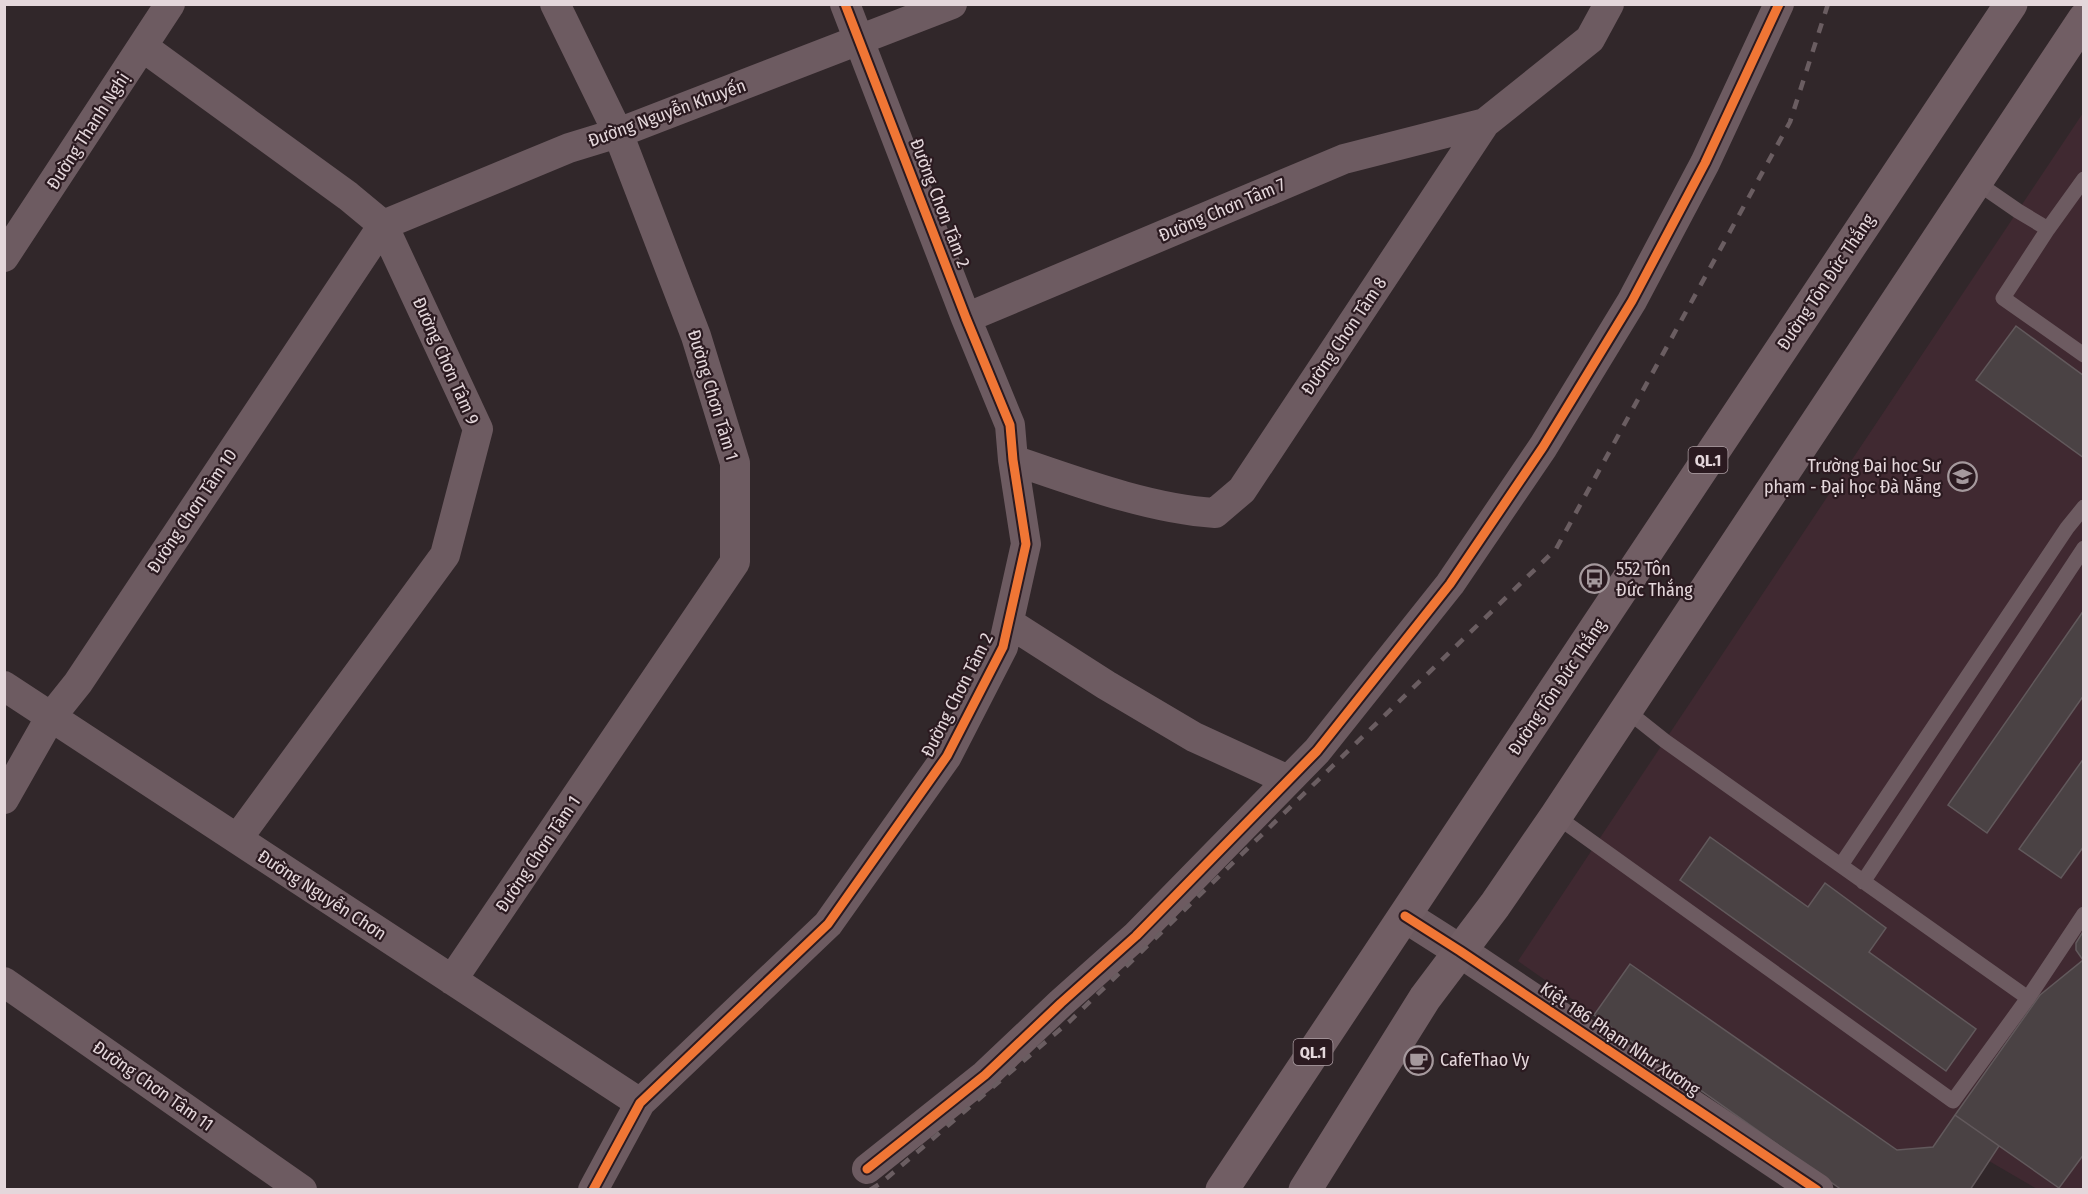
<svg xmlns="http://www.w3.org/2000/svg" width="2088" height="1194" viewBox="0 0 2088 1194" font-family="'Fira Sans Condensed',sans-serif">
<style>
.built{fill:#402931}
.building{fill:#4a4244;stroke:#62595c;stroke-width:1.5}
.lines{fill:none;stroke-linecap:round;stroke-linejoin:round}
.service{stroke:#6d5b61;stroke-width:15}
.minor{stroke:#6d5b61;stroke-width:30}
.tertiary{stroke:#6d5b61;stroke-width:33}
.trunk{stroke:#715e64;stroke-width:33}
.rail{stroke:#6a5d61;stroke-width:4.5;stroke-dasharray:10 10;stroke-linecap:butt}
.cycleway-casing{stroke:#2b1a20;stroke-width:13}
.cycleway{stroke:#f07635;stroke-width:9}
.labels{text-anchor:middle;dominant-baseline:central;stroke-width:4.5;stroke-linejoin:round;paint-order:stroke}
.shield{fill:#2b1a20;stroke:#ac9ea3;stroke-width:1.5}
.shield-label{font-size:16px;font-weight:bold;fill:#e4d7db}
.street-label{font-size:18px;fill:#e4d7db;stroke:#2b1a20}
.poi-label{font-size:18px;fill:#e4d7db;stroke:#2b1a20;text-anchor:start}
</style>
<rect width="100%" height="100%" fill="#31272a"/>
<path class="built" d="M 2083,113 L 2083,1189 L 2037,1189 L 1989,1161 L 1970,1189 L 1842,1189 L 1518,961 Z"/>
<path class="building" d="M 2016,326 L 2084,376 L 2084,458 L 1976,380 Z
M 2084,610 L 2084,695 L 1987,833 L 1948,805 Z
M 2084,758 L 2084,846 L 2061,878 L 2019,849 Z
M 1710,837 L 1808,907 L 1825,883 L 1886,928 L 1869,952 L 1976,1029 L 1946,1071 L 1680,880 Z
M 2084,930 L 2084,1154 L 2059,1188 L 1955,1115 L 2040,995 L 2083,960 L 2076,950 L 2076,943 Z
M 1630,964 L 1897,1150 L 1933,1147 L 1955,1115 L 1999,1146 L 1970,1190 L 1842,1190 L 1594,1015 Z"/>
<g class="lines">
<path class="service" d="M 1976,182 L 2018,211 L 2048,229 L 2084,179
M 2048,229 L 2003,298 L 2084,355
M 1556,816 L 1953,1101 L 2028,998 L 1665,741 L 1626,710
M 1841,865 L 2067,528 L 2084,507
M 1863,882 L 2084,548
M 2028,998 L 2084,914"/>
<path class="minor" d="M 143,47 L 348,196 L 383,225 L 478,429 L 445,555 L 237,839
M 383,225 L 569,148 L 618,133 L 952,4
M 4,257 L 170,4
M 966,318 L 1344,159 L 1485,123
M 1013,460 C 1075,481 1149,509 1215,513 L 1242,490 L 1485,123 L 1590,39 L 1609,4
M 1009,623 L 1106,685 L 1194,737 L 1288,780
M 4,686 L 640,1103
M 4,799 L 50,718 L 78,683 L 383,225
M 452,980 L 735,562 L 735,463 L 696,336 L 618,133 L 555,4
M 4,982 L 302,1190
M 867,1169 L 985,1075 L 1061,1003 L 1136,936 L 1317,751 L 1450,584 L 1543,447 L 1632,301 L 1705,163 L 1779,4
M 593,1190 L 640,1103 L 828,924 L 947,756 L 1003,647 L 1026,544 L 1013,460 L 1010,425 L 966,318 L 845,4"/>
<path class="tertiary" d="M 1405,916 L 1460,951 L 1817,1190"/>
<path class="trunk" d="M 1222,1190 L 2011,4
M 1305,1190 L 1425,998 L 1495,905 L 1556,816 L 2084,19"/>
<path class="rail" d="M 870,1190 L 881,1183 L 1070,1021 L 1556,549 L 1790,122 L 1828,4"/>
<defs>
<path id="cycleway" d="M 1405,916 L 1460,951 L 1817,1190
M 867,1169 L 985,1075 L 1061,1003 L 1136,936 L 1317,751 L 1450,584 L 1543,447 L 1632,301 L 1705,163 L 1779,4
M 593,1190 L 640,1103 L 828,924 L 947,756 L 1003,647 L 1026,544 L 1013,460 L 1010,425 L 966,318 L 845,4"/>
</defs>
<use href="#cycleway" class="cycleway-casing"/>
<use href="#cycleway" class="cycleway"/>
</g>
<defs>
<symbol id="university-ring" viewBox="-11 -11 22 22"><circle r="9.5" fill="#2b1a20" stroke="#a5999d" stroke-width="1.5"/><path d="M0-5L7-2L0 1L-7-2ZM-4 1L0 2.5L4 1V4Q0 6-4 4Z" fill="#a5999d"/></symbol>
<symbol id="bus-ring" viewBox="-11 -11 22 22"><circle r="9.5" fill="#2b1a20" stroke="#a5999d" stroke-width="1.5"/><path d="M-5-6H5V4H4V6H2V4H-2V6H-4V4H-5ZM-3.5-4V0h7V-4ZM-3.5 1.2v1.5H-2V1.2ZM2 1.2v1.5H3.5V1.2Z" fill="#a5999d"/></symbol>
<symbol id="cafe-ring" viewBox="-11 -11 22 22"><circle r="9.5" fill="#2b1a20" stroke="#a5999d" stroke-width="1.5"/><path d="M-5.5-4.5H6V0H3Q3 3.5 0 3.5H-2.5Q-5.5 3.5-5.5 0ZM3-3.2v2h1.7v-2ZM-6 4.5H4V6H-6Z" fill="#a5999d"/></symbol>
</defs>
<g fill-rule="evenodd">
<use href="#university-ring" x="1946" y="460" width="33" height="33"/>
<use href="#bus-ring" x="1578" y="562" width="33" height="33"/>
<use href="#cafe-ring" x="1402" y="1044" width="33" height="33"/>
</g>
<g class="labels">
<g class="shield">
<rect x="1688.5" y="447" width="39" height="26" rx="4.5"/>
<rect x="1293.5" y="1039" width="39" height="26" rx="4.5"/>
</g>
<g class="shield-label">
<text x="1708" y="460">QL.1</text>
<text x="1313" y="1052">QL.1</text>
</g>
<g class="street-label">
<text transform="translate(667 113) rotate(-20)">Đường Nguyễn Khuyến</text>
<text transform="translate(88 131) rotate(-57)">Đường Thanh Nghị</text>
<text transform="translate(940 203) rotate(69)">Đường Chơn Tâm 2</text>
<text transform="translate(1222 210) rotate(-23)">Đường Chơn Tâm 7</text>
<text transform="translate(1826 282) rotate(-56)">Đường Tôn Đức Thắng</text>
<text transform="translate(1344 336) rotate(-56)">Đường Chơn Tâm 8</text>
<text transform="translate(446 361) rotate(66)">Đường Chơn Tâm 9</text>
<text transform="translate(713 395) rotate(73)">Đường Chơn Tâm 1</text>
<text transform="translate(192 511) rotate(-56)">Đường Chơn Tâm 10</text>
<text transform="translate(1557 687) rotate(-56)">Đường Tôn Đức Thắng</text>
<text transform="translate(957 695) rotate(-63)">Đường Chơn Tâm 2</text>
<text transform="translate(538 854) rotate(-56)">Đường Chơn Tâm 1</text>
<text transform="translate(322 895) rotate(33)">Đường Nguyễn Chơn</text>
<text transform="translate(1620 1039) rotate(34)">Kiệt 186 Phạm Như Xương</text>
<text transform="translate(153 1086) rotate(35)">Đường Chơn Tâm 11</text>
</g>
<g class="poi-label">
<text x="1941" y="466" text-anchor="end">Trường Đại học Sư<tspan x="1941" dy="21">phạm - Đại học Đà Nẵng</tspan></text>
<text x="1616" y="569">552 Tôn<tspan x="1616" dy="21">Đức Thắng</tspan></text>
<text x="1440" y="1060">CafeThao Vy</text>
</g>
</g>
<rect width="2088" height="1194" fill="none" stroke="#e4d7db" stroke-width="12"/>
</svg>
